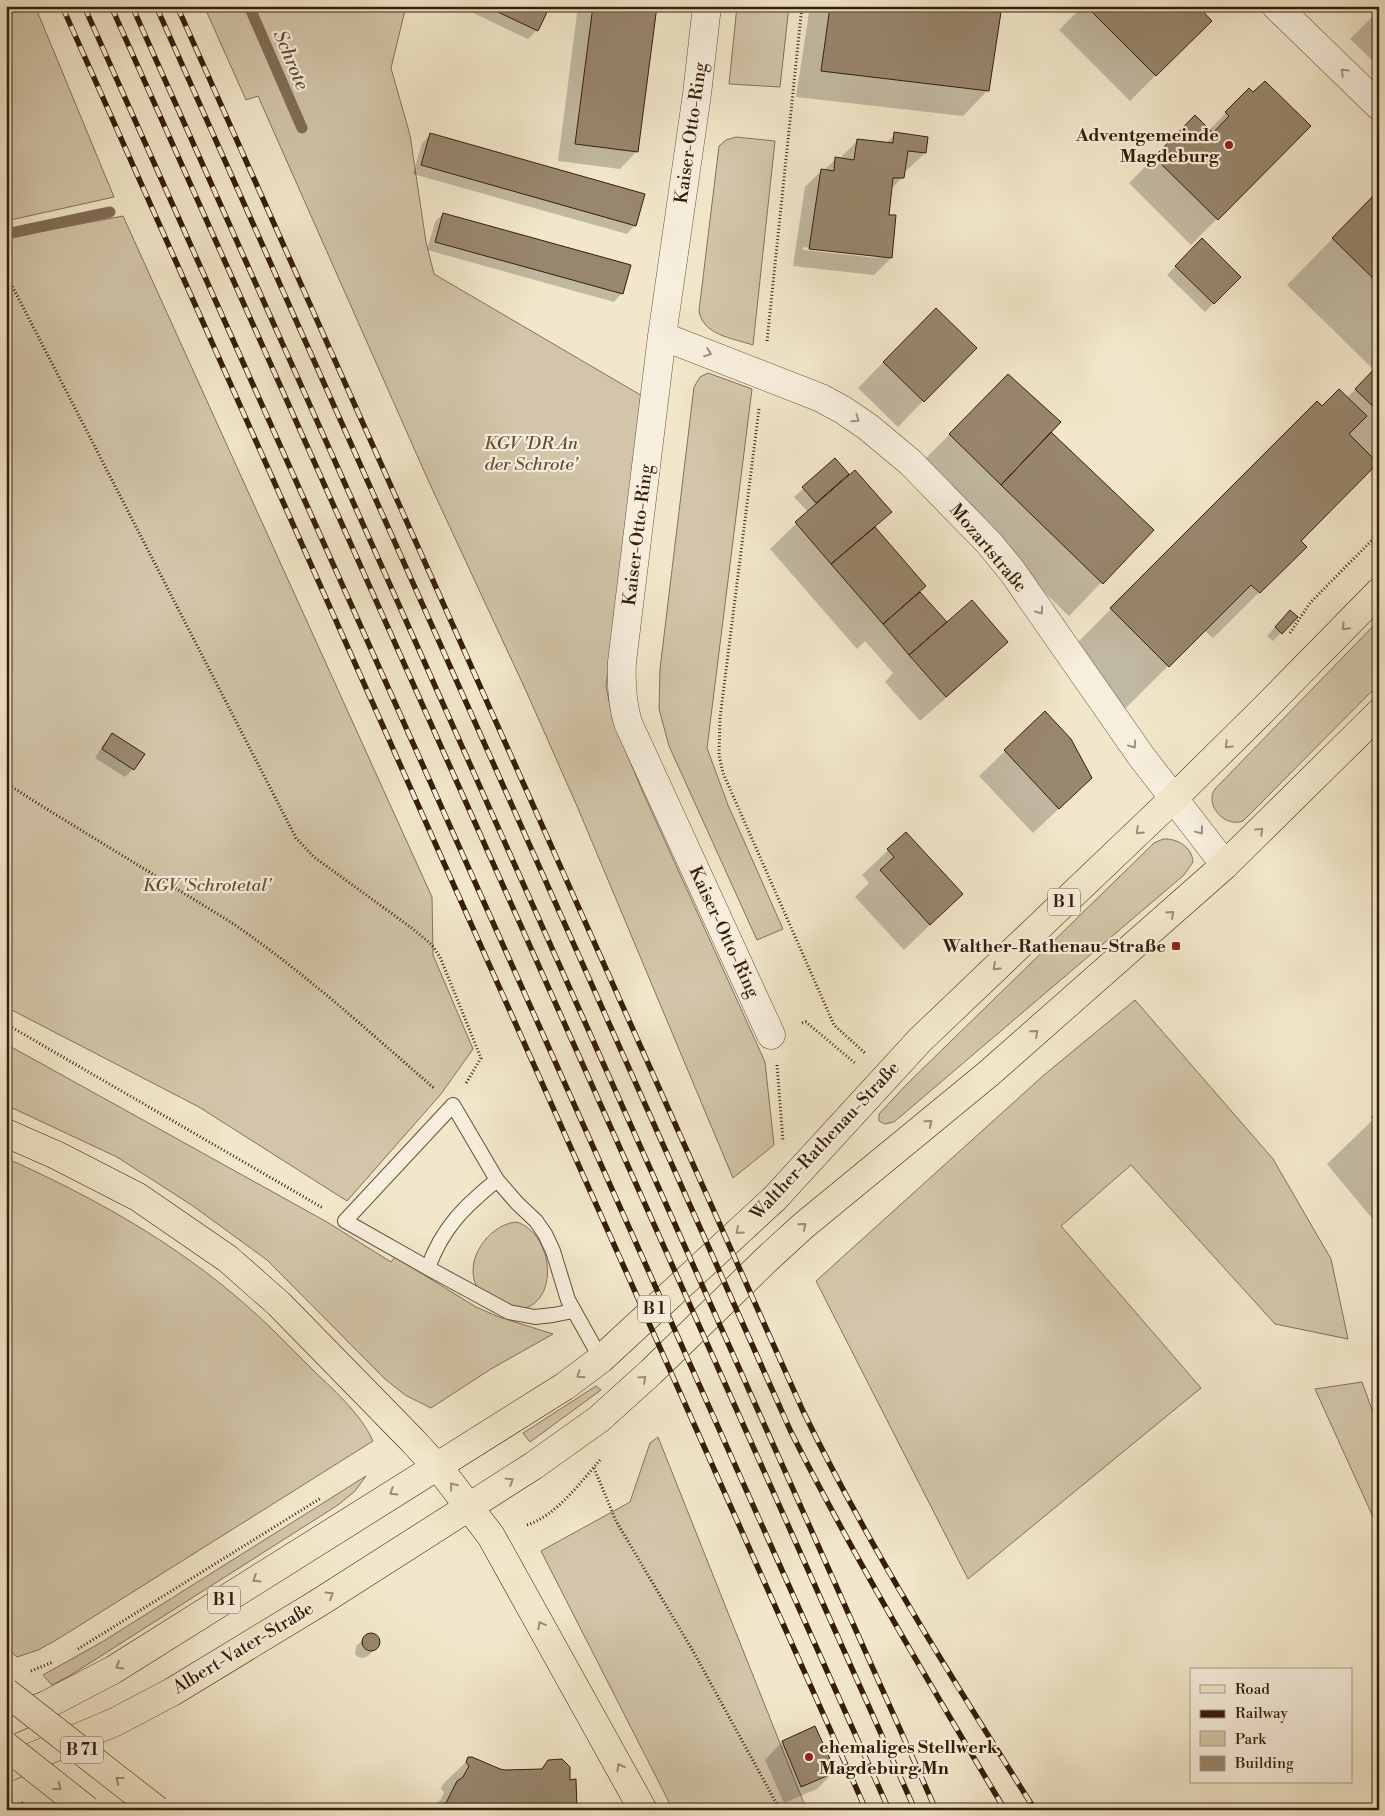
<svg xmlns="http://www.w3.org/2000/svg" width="1385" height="1816" viewBox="0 0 1385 1816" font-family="'Libre Bodoni',serif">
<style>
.green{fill:#d2c5a9;stroke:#847159}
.shadow{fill:#0003;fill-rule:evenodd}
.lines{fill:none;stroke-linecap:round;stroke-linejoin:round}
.stream{stroke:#816d55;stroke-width:11}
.building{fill:#98866d;stroke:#371d09}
.service-casing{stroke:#665039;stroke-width:16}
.minor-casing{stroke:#665039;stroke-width:29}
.primary-casing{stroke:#371d09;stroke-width:29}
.trunk-casing{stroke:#371d09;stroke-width:29}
.path{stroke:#371d09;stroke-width:3;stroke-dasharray:1 2.5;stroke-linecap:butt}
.service{stroke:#f7efdd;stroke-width:14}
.minor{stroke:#f7efdd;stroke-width:28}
.primary{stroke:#f2e7ca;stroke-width:28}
.trunk{stroke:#f2e7ca;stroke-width:28}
.rail-casing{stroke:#371d09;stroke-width:5.5}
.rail{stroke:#f7efdd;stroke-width:4;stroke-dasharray:11;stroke-linecap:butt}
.trunk-bridge-casing{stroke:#371d09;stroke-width:29;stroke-linecap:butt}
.trunk-bridge{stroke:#f2e7ca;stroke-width:28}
.oneway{stroke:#a1907e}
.oneway2{stroke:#9e8c73}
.poi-dot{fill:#8f2418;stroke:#f7efdd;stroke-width:2}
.labels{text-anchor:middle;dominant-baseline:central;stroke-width:4.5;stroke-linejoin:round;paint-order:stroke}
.shield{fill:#f7efdd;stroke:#715c49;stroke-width:1}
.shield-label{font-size:16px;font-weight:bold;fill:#371d09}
.street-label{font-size:18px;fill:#371d09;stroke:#f7efdd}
.poi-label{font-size:18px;font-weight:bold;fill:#371d09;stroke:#f7efdd;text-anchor:end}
.park-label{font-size:18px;font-style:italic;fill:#664f39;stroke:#f7efdd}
.water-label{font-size:19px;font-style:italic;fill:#624c35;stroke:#f7efdd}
</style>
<rect width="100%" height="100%" fill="#f2e7ca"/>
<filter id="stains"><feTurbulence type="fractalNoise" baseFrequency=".004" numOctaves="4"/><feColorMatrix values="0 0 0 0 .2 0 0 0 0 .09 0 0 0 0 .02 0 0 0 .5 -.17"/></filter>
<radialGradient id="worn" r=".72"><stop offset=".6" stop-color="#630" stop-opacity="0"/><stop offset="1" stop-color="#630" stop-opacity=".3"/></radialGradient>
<path class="green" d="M 6,6 L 35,6 L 114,197 L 6,221 Z
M 204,6 L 406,6 L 391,68 L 410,135 L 426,242 L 434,274 L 644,397 L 606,686 L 613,720 L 641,788 L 765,1062 L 774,1145 L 733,1178 L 577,806 L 527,693 L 428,480 L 258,96 L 246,100 Z
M 737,6 L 789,6 L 780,87 L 729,84 Z
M 736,137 L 775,141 L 753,345 C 732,338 703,335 699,311 L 719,146 L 726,140 Z
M 123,216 L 432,897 L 433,955 L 473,1049 L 441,1094 L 347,1201 L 199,1107 L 6,1007 L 6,238 Z
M 708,373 L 752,389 L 707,748 L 728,805 L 783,929 L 757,940 L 669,746 L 659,709 L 660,669 L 694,387 L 700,377 Z
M 1379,620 L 1379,684 L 1243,821 C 1225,828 1204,805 1215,789 Z
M 1163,839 C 1177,838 1192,847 1193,862 L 1184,875 L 894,1122 L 885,1124 L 879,1121 L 879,1114 L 907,1084 L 1154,843 Z
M 1135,1000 L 1273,1159 L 1331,1259 L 1348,1339 L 1275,1324 L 1131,1165 L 1061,1226 L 1201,1388 L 968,1579 L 816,1281 L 1044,1075 Z
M 6,1044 L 327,1222 L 391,1262 L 395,1257 L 476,1307 L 499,1317 L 553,1334 L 491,1369 L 431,1408 L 405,1395 L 385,1379 L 267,1260 L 193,1206 L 117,1157 L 6,1105 Z
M 6,1158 C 93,1197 176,1243 247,1306 C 269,1325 289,1346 310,1367 C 332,1389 360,1412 373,1441 L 58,1639 L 38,1650 L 17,1657 L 6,1648 Z
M 516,1222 C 553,1232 562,1304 518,1310 L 477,1287 C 463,1261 488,1225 516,1222 Z
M 1362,1382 L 1379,1429 L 1379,1530 L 1315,1389 Z
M 596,1386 L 601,1390 L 530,1442 L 523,1433 Z
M 658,1437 L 803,1801 L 808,1810 L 673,1810 L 541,1551 L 630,1502 L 650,1443 Z
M 366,1476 L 355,1491 L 338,1505 L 71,1675 L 52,1685 L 43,1675 L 102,1642 Z"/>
<path class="shadow" d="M 459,6 L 548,6 L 537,30 L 528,39 Z
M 578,6 L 656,6 L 637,151 L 620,169 L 558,161 Z
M 810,6 L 906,6 L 906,10 L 988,90 L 963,116 L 796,97 Z
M 1083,6 L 1196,6 L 1210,21 L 1130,101 L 1059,30 Z
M 1379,10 L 1379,67 L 1350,39 Z
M 1249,90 L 1309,126 L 1191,245 L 1129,183 L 1195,117 L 1209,130 Z
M 895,134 L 925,153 L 907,170 L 904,170 L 903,177 L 890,190 L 888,216 L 891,258 L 874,275 L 793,266 L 805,187 L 822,170 L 824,170 L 836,159 L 840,158 L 857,141 L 885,144 ZM 803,247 L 877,255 L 877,258 L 803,250 Z
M 430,135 L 635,225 L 627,234 L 413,174 L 422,143 Z
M 1379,191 L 1379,450 L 1299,541 L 1305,547 L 1213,638 L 1204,630 L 1122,712 L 1065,655 L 1317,403 L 1322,408 L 1347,398 L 1374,370 L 1287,285 Z
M 443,214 L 622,293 L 614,302 L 427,250 L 435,222 Z
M 1202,240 L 1239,277 L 1205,312 L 1167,275 Z
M 910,335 L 923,401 L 898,427 L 858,388 Z
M 1008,376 L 1050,432 L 1152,530 L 1069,616 L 968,519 L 924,460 Z
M 835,460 L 841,484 L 890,512 L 874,528 L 924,586 L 919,592 L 947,624 L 1007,642 L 981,667 L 920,721 L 885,682 L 893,673 L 865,641 L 857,649 L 770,549 L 808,512 L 794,497 Z
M 1296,617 L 1273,641 L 1267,636 L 1281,620 Z
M 1045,713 L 1064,804 L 1033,833 L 979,776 Z
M 113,735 L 133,769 L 125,777 L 95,758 L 104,743 Z
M 906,833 L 962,894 L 904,950 L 855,897 L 869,883 L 862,875 Z
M 1379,1114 L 1379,1227 L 1327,1164 Z
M 369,1634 L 376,1636 L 379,1642 L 377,1647 L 368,1656 L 363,1658 L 358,1657 L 355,1654 L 356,1646 Z
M 815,1728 L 834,1772 L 817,1789 L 784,1803 L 765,1760 L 782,1742 Z
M 469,1759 L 500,1771 L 539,1770 L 549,1761 L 569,1781 L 431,1808 L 441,1799 L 444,1792 L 441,1789 L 443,1784 Z"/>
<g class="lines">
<path class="stream" d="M 249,6 L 302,128
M 6,234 L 110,212"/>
</g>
<path class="building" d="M 485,6 L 550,6 L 538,31 Z
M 593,6 L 657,6 L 638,152 L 575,144 Z
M 830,6 L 907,6 L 907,9 Z
M 1086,6 L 1198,6 L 1212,21 L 1156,76 Z
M 830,7 L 1001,12 L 989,91 L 821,71 Z
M 1265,81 L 1311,126 L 1218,220 L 1154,157 L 1195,115 L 1213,133 L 1229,116 L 1225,112 L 1249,88 L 1253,92 Z
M 894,132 L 928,137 L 926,153 L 908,151 L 904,178 L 893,178 L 889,215 L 896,215 L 892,258 L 809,249 L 821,169 L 834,171 L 835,157 L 854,160 L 857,139 L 893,143 Z
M 430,133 L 645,194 L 636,226 L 421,165 Z
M 1379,190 L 1379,284 L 1332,238 Z
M 443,213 L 631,265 L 623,294 L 435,242 Z
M 1202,238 L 1241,277 L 1214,304 L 1175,266 Z
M 936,308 L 977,348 L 924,402 L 883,362 Z
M 1379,364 L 1379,412 L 1355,389 Z
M 1008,374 L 1061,422 L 1001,485 L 949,434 Z
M 1339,389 L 1367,416 L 1349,434 L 1378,463 L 1301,541 L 1307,547 L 1260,593 L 1251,585 L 1169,667 L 1110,608 L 1317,401 L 1322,406 Z
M 1051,432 L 1154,530 L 1103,584 L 1001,485 Z
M 835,458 L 849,474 L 816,503 L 802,487 Z
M 855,470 L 892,512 L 831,564 L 795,522 Z
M 875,527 L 926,586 L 883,624 L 831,564 Z
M 920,592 L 947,622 L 909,655 L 883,624 Z
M 972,600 L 1008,642 L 946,697 L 909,655 Z
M 1290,610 L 1298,617 L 1282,634 L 1275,627 Z
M 1045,711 L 1071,739 L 1092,778 L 1059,809 L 1004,750 Z
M 112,733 L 145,754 L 134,770 L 102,749 Z
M 906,832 L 963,894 L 930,925 L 880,870 L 894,857 L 887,849 Z
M 1379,1112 L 1379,1125 L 1372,1117 Z
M362 1642a9 9 0 1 1 18 0a9 9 0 1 1-18 0Z
M 815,1726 L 836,1772 L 801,1787 L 782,1741 Z
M 468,1757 L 472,1757 L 500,1769 L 505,1770 L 542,1769 L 548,1760 L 562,1759 L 570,1767 L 570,1780 L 576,1779 L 577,1810 L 424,1810 L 446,1803 L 457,1781 L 463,1777 L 469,1766 L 466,1762 Z"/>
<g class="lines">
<defs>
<path id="service" d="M 428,1268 C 442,1228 465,1206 497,1180
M 573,1311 L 553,1315 L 535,1317 L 509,1312 L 428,1268 L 345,1221 L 453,1105 L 497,1180 L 517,1203 L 536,1221 L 545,1234 L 553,1251 L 568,1300 L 601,1359"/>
<path id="minor" d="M 707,6 L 697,94 L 662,336 L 622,662 C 621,683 622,703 628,723 L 771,1035
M 1276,6 L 1379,106
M 662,336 L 821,398 L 843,410 L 868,427 L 910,462 L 989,543 L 1012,571 L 1141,756 L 1225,865"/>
<path id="primary" d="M 6,1722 L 48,1704 L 113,1670 L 565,1386 L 601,1359 L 775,1198 L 920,1040 L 1174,798 L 1263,710 L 1379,592
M 6,1768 L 115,1722 L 172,1692 L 320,1602 L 533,1466 L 599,1419 L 651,1372 L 767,1259 L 803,1226 L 988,1074 L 1225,865 L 1379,713"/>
<path id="trunk" d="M 6,1133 L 56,1155 L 138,1197 L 228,1259 L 279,1304 L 413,1441 L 446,1477 L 491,1536 L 643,1810"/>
</defs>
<use href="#service" class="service-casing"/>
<use href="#minor" class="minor-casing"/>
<use href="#primary" class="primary-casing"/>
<use href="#trunk" class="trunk-casing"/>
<path class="path" d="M 6,274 L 296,838 L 314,857 L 413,929 L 432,945 L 440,957 L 481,1058 L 465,1085
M 767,341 L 802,6
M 759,409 L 720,718 L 719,755 L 723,773 L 834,1025 L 865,1053
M 1290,633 L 1310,603 L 1379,533
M 6,783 L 37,803 L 229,921 C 302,970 368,1031 435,1089
M 802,1023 L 806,1022 L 855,1063
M 6,1024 L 323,1208
M 777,1065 L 783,1141
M 594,1468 L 616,1521 L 693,1651 L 780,1810
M 527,1525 C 557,1515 579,1484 600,1460
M 78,1649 L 321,1498
M 31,1671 L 53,1662
M 10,1810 L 24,1802"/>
<use href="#service" class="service"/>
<use href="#minor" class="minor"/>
<use href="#primary" class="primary"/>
<use href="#trunk" class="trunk"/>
<defs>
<path id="rail" d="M 62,6 L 866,1810
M 84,6 L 889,1810
M 111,6 L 915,1810
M 132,6 L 936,1810
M 156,6 L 791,1432 C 856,1561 931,1686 1005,1810
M 177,6 L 803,1411 C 870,1549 953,1680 1035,1810"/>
</defs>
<use href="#rail" class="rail-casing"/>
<use href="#rail" class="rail"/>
<defs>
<path id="trunk-bridge" d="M 6,1692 L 157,1810
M 6,1746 L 87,1810"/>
</defs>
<use href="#trunk-bridge" class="trunk-bridge-casing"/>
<use href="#trunk-bridge" class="trunk-bridge"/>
</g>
<defs><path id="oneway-chevron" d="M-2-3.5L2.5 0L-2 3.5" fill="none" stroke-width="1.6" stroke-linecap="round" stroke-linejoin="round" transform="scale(1.25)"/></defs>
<g class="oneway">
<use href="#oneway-chevron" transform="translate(1344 72) rotate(-136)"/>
<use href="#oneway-chevron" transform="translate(708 353) rotate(21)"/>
<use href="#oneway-chevron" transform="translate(856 419) rotate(35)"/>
<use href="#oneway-chevron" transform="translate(1040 611) rotate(55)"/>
<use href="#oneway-chevron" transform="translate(1133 745) rotate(55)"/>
<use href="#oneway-chevron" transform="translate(1200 831) rotate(53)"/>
</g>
<g class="oneway2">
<use href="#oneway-chevron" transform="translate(1345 627) rotate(134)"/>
<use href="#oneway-chevron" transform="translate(1228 745) rotate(136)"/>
<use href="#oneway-chevron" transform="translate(1139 831) rotate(137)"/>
<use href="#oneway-chevron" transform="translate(1260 831) rotate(-44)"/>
<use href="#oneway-chevron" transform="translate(1171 914) rotate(-42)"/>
<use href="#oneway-chevron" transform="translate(996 967) rotate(137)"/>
<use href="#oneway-chevron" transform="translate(1035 1033) rotate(-41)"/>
<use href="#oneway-chevron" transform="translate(929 1123) rotate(-39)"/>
<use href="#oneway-chevron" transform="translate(803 1226) rotate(-40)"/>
<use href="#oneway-chevron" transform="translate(739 1231) rotate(138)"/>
<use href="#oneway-chevron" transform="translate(580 1375) rotate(145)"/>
<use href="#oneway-chevron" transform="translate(643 1379) rotate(-42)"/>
<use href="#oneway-chevron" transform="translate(510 1481) rotate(-32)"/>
<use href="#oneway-chevron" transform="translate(453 1486) rotate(-129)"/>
<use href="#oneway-chevron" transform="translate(393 1492) rotate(148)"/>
<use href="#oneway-chevron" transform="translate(256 1579) rotate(148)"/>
<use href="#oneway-chevron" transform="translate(330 1595) rotate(-32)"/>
<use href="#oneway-chevron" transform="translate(541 1625) rotate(-119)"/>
<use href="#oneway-chevron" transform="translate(119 1666) rotate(149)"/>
<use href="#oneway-chevron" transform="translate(620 1767) rotate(-119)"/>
<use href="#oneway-chevron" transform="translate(119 1780) rotate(-142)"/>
<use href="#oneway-chevron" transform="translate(58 1787) rotate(38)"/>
</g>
<g class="poi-dot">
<circle cx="1229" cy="145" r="5"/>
<rect x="1171" y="941" width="10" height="10" rx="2.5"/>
<circle cx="809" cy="1757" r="5"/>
</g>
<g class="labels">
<g class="shield">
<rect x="1048" y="888.5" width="32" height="27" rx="4"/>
<rect x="638" y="1295.5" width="32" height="27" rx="4"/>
<rect x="208" y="1586.5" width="32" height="27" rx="4"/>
<rect x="61" y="1736.5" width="42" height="27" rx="4"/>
</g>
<g class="shield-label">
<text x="1064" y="902">B 1</text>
<text x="654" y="1309">B 1</text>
<text x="224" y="1600">B 1</text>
<text x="82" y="1750">B 71</text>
</g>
<g class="street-label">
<text transform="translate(691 133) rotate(-82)">Kaiser-Otto-Ring</text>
<text transform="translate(638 535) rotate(-83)">Kaiser-Otto-Ring</text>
<text transform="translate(988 548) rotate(50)">Mozartstraße</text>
<text transform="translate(724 932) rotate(65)">Kaiser-Otto-Ring</text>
<text transform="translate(825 1141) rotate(-47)">Walther-Rathenau-Straße</text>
<text transform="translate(243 1648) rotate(-31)">Albert-Vater-Straße</text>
</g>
<g class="poi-label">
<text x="1219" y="135">Adventgemeinde<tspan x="1219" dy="21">Magdeburg</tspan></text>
<text x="1166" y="946">Walther-Rathenau-Straße</text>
<text x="819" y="1747" text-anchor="start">ehemaliges Stellwerk<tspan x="819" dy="21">Magdeburg Mn</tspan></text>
</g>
<g class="park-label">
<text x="531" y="443">KGV 'DR An<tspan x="531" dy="21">der Schrote'</tspan></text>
<text x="207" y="885">KGV 'Schrotetal'</text>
</g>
<g class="water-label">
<text transform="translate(291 60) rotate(67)">Schrote</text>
</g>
</g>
<rect width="1385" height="1816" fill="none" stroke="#f2e7ca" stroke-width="25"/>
<rect x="8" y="8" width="1370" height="1801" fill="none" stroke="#371d09" stroke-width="2.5"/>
<rect x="12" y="12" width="1360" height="1791" fill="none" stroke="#371d09"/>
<rect x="1190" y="1668" width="162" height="115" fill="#f7efdd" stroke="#aa9b88"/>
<rect x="1200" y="1685" width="25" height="8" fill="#f2e7ca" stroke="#aa9b88"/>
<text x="1235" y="1694" font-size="15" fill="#371d09">Road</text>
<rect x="1200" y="1710" width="25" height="8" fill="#371d09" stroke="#aa9b88"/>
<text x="1235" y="1718" font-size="15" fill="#371d09">Railway</text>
<rect x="1200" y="1731" width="25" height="15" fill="#d2c5a9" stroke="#aa9b88"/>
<text x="1235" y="1744" font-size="15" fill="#371d09">Park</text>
<rect x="1200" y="1756" width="25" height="15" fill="#98866d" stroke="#aa9b88"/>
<text x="1235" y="1768" font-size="15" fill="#371d09">Building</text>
<rect width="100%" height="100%" filter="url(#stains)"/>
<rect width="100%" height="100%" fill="url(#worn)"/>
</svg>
